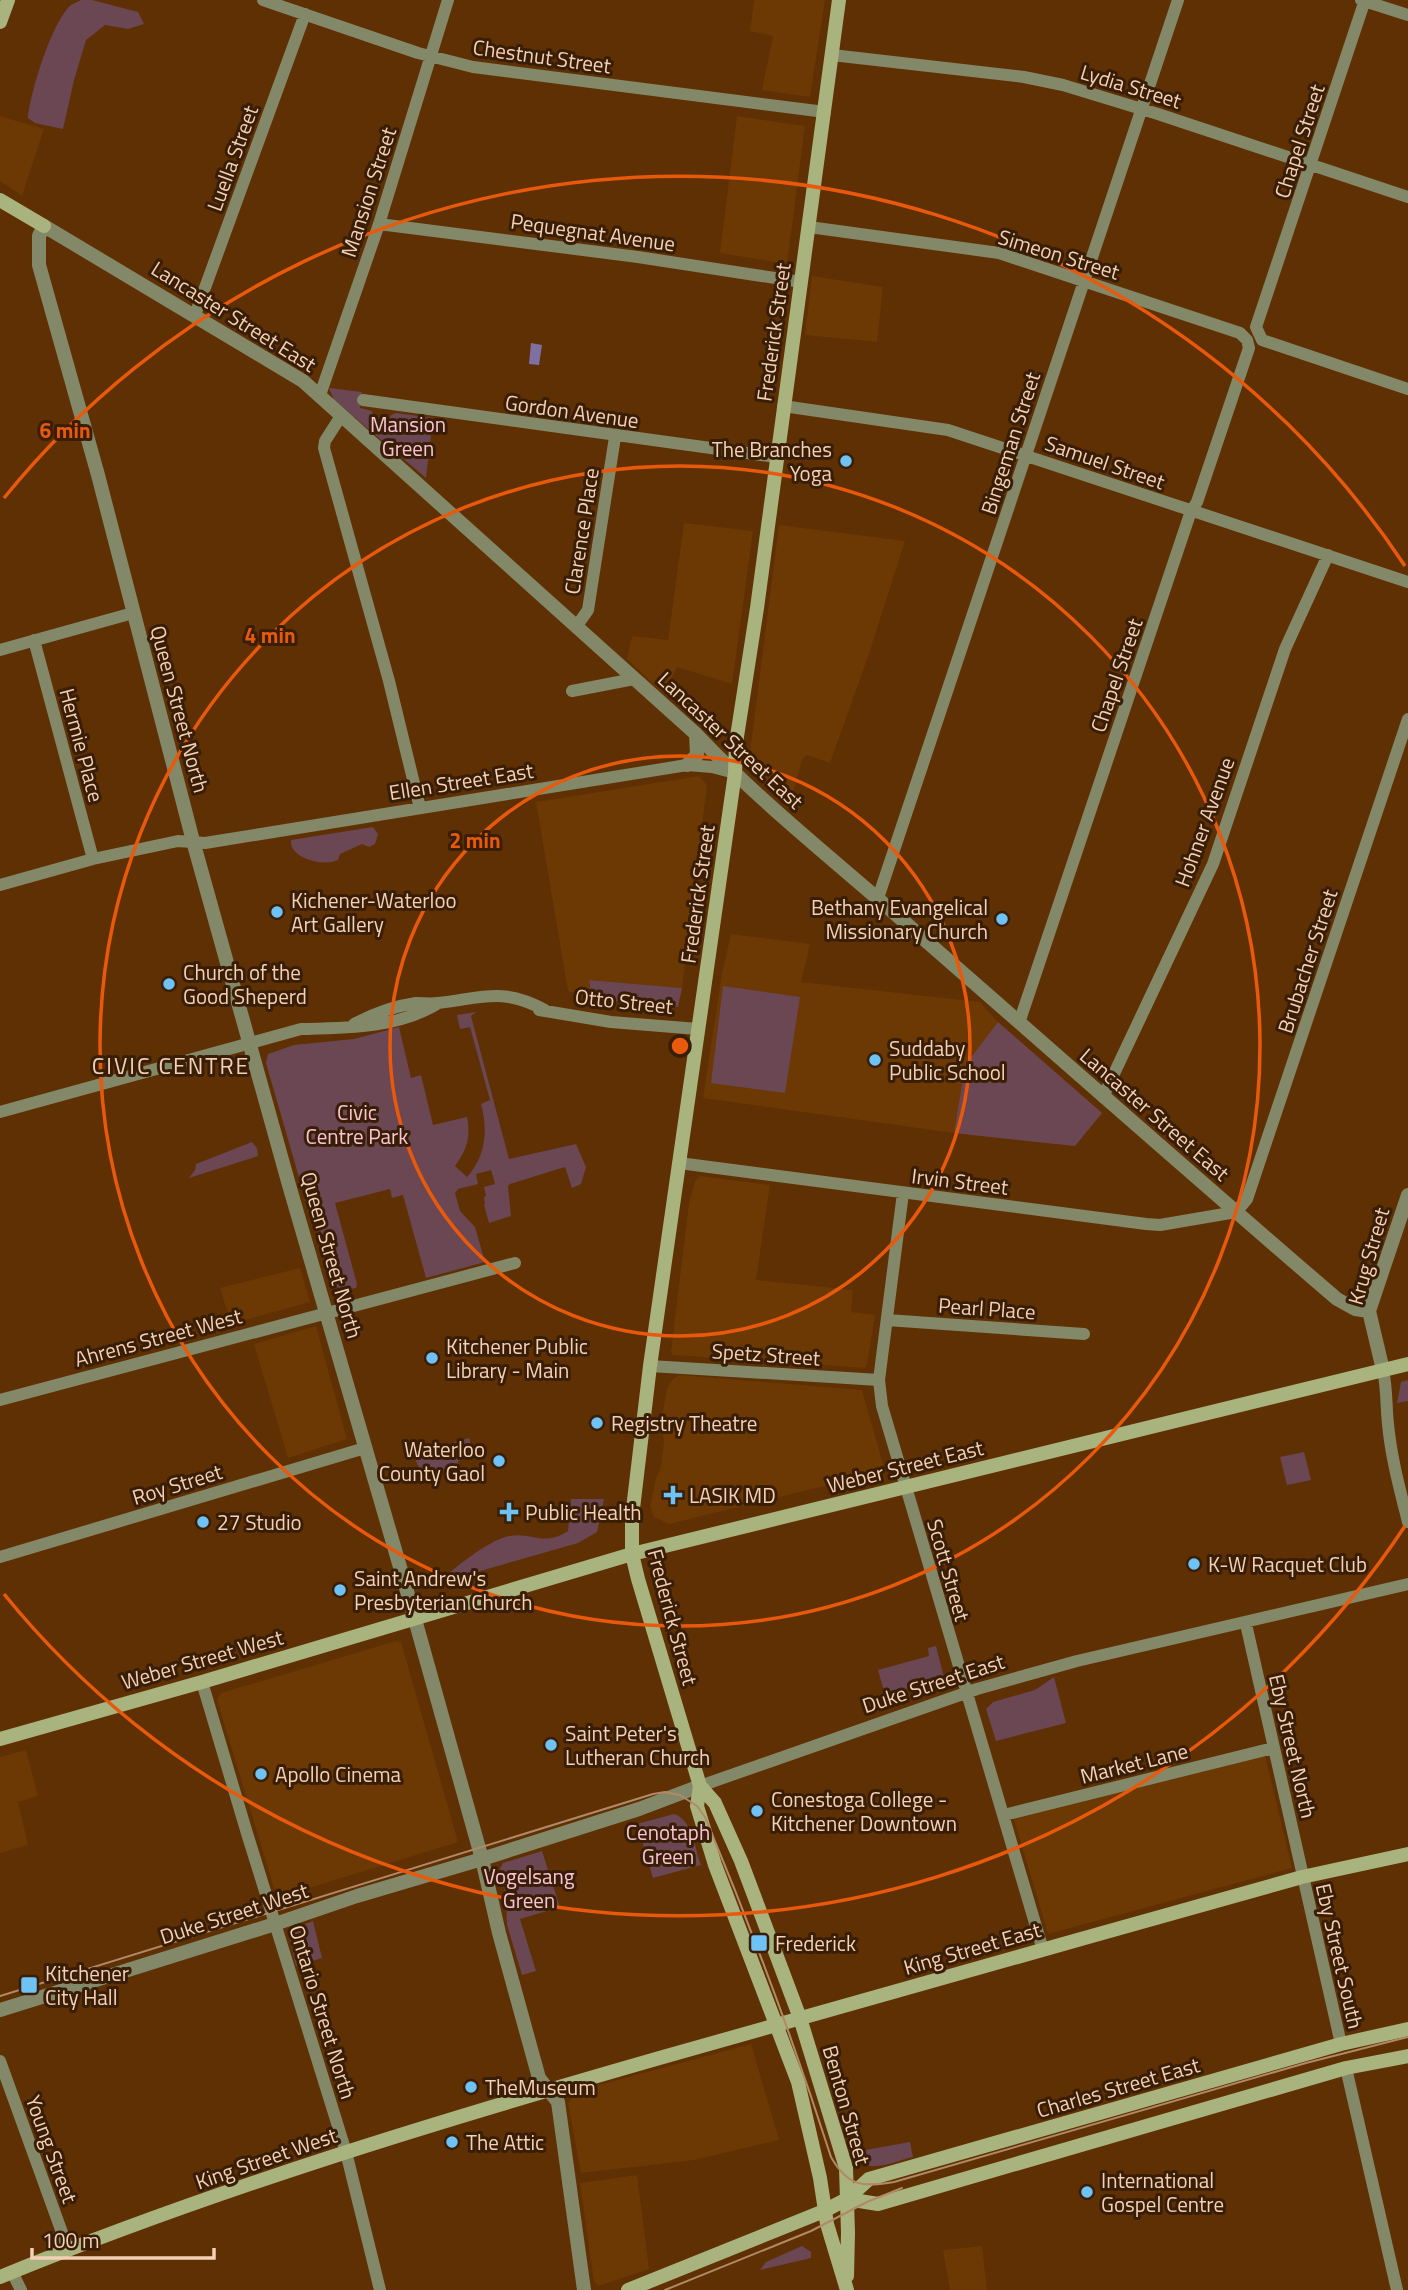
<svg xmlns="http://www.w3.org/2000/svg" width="1408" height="2290" viewBox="0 0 1408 2290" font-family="'Titillium Web',sans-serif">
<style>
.built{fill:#6c3803}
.green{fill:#6b4653}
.water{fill:#7f70a4}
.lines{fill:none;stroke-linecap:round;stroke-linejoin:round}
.minor{stroke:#838968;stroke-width:12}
.tertiary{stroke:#838968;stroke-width:14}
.secondary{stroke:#a9b37e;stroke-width:14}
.tram{stroke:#b18966;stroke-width:2}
.ring{fill:none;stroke:#e8590c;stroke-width:3.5}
.poi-dot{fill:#6fc2f4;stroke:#391e07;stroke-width:2.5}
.labels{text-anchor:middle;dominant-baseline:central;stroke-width:6;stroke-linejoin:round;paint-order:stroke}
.street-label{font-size:21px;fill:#f4d0b6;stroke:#391e07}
.park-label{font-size:21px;fill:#fac3d5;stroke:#391e07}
.poi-label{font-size:21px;fill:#f4d0b6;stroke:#391e07;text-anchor:start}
.neighbourhood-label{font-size:23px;letter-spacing:2px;fill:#f4d0b6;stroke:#391e07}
.centre{fill:#e8590c;stroke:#391e07;stroke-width:3.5}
.ring-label{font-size:21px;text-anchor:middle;font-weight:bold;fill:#e8590c;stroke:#391e07;stroke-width:6;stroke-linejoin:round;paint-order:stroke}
</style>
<rect width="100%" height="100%" fill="#5f3003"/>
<path class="built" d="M 754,0 L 825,0 L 810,97 L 762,90 L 773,36 L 750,31 Z
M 0,116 L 44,129 L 22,196 L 0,181 Z
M 737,116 L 805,126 L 787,264 L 720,253 Z
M 812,276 L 883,287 L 877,342 L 805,335 Z
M 684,523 L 753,531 L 732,684 L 677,667 L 664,694 L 627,659 L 632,636 L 668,640 Z
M 779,525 L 905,541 L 868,657 L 830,763 L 807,755 L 802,760 L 789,808 L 756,776 L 749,759 Z
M 699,776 L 707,785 L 682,988 L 589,980 L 592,999 L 568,991 L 536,802 Z
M 731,934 L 810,944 L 801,982 L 980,1002 L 998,1022 L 1102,1113 L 1075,1146 L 954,1133 L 703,1098 L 722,973 Z
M 700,1176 L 770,1185 L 756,1280 L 853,1290 L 851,1312 L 875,1315 L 867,1365 L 865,1368 L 673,1355 L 671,1352 L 689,1203 L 695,1181 Z
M 300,1268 L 310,1302 L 231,1324 L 220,1288 Z
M 316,1326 L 347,1439 L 288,1458 L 254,1344 Z
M 679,1375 L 862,1390 L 885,1471 L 669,1524 L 654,1517 L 650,1507 L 656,1478 L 661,1467 L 664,1441 L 661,1423 L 667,1388 L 672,1380 Z
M 396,1641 L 401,1642 L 458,1842 L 277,1898 L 217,1700 L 221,1693 Z
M 26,1750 L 38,1796 L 18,1802 L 28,1845 L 0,1853 L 0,1757 Z
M 1265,1755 L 1292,1868 L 1048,1934 L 1013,1816 Z
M 751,2044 L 779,2140 L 694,2160 L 581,2173 L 568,2103 L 575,2094 L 588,2088 Z
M 637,2175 L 649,2269 L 599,2286 L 594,2282 L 580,2183 Z
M 982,2246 L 987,2290 L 950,2290 L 943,2250 Z"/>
<path class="green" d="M 81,0 L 92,0 L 138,12 L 144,24 L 128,29 L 105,25 L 86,40 L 74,80 L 63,129 L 35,123 L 28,118 C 30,93 52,21 71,5 C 72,4 80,1 81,0 Z
M 329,388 L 362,392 L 360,408 L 372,411 L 374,425 L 386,427 L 391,415 L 396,413 L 433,418 L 426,478 L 334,400 Z
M 373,827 L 378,834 L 375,844 L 369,847 L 362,844 L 340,854 L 338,860 C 325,867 289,859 291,840 Z
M 589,980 L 682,988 L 678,1007 L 592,999 Z
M 723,986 L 800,997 L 785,1093 L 711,1083 Z
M 476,1012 L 471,1016 L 509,1159 L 576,1144 L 586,1167 L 581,1184 L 572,1188 L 565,1167 L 510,1184 L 508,1186 L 511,1216 L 489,1223 L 484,1205 L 485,1204 L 484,1197 L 486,1196 L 484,1187 L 495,1184 L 491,1170 L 476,1174 L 478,1184 L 458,1189 L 455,1193 L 460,1211 L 475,1227 L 485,1262 L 426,1278 L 403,1195 L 392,1198 L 390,1189 L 335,1203 L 357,1284 L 356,1288 L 343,1290 L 336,1286 L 315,1211 L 309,1212 L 266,1063 L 268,1054 L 294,1045 L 354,1039 L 399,1027 L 411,1078 L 421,1075 L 433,1125 L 467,1117 C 471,1137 467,1150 455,1166 L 467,1177 C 486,1156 488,1130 481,1104 L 490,1100 L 470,1027 L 460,1029 L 457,1015 Z
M 998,1022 L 1102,1113 L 1075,1146 L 954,1133 L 964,1073 L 972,1056 Z
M 252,1142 L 257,1148 L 258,1156 L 189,1178 L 195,1170 L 196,1164 Z
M 1408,1380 L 1408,1401 L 1397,1403 L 1401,1382 Z
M 469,1438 L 474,1456 L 458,1461 L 459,1465 L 423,1476 L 413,1455 Z
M 1304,1452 L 1311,1480 L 1287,1485 L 1280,1457 Z
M 571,1499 L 604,1499 L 597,1532 L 578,1543 L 435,1584 C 455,1569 484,1542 509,1536 C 533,1532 543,1547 568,1531 Z
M 936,1646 L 944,1678 L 885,1695 L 878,1670 L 929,1656 L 928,1648 Z
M 1054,1677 L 1066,1723 L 996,1741 L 986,1709 L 993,1702 L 1035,1690 Z
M 674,1814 C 692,1819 695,1849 701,1865 L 653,1878 L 637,1824 Z
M 542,1851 L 560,1907 L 520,1919 L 536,1971 L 522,1975 L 507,1925 L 506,1898 L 500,1869 L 503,1863 Z
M 313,1921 L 322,1958 L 296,1966 L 288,1931 Z
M 910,2142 L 913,2157 C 889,2163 867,2176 849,2153 Z
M 802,2246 L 811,2252 L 811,2258 L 760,2270 L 766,2262 Z"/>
<path class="water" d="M 531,343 L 542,345 L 539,365 L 529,364 Z"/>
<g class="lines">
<path class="minor" d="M 263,0 L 418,53 L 473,67 L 825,112
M 1361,0 L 1408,15
M 1365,0 L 1256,327 L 1262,340 L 1408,389
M 832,55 L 1024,77 L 1063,85 L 1158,114 L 1408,197
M 379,224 L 638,257 L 801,282
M 809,227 L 999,253 L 1240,333 L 1247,340 L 1249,348 L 1197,502 L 1191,511 L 1019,1023
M 195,315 L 305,14
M 320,395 L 379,224 L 448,0
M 363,400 L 776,457
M 783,406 L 948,430 L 1408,582
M 341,416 L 325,441 L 324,448 L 389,681 L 420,808
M 576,627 L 588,610 L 615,437
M 34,640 L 93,859
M 0,650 L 133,613
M 572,691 L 634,679
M 0,885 L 93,859 L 178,841 L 205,843 L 687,765 L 712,767 L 735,773
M 878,898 L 1178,0
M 539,1010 L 611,1022 L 698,1029
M 354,1024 C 373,1014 394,1006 416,1003 C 424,1003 431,1004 438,1003 C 483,998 502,987 545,1010
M 1103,1097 L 1213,864 L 1285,649 L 1328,555
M 0,1112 L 301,1029 C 348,1028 398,1028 439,1003
M 679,1163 L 1146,1224 L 1160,1225 L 1236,1212 L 1247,1199 L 1408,719
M 903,1193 L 879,1380 L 882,1406 L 1043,1950
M 887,1320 L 1084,1334
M 650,1366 L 879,1380
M 1383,1370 C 1387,1388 1386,1406 1388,1424 C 1391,1457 1400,1490 1408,1522
M 0,1400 L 515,1263
M 0,1557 L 365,1448
M 1246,1624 L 1341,2044
M 202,1682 L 246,1830 L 346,2152 L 380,2290
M 700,1786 L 977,1689 L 1077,1661 L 1408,1584
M 1004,1815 L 1273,1748
M 0,2061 L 68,2249
M 1346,2068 L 1397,2290
M 12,2272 L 21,2290"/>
<path class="tertiary" d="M 687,765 L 697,755 L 696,734
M 1383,1370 L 1369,1311 L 1408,1195
M 0,2010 L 275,1924 L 357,1896 L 482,1859 L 639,1809 L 700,1786
M 584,2290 L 558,2102 L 539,2078 L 499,1933 L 482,1859 L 409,1598 L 289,1185 L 193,841 L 98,475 L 39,265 L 39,236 L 44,226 L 303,381 L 696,734 C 764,806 843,867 917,933 C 1057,1055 1196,1178 1337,1299 L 1355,1309 L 1369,1311"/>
<path class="secondary" d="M 839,0 L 757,608 L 736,743 L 735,773 L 650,1366 L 632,1517 L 632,1554 L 638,1579 L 700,1786 L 697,1806 L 715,1865 L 798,2082 L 820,2178 L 827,2224 L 847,2290
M 0,22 L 8,0
M 0,200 L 44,226
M 0,1739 L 202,1682 L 632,1554 L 1408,1364
M 700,1786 L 715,1803 L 741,1861 L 800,2018 L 846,2168 L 848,2233 L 847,2276
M 847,2199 L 878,2204 L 1346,2068 L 1408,2056
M 0,2277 C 215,2189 439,2121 663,2057 C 876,1996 1089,1937 1302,1877 L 1408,1854
M 628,2290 L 824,2211 L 847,2199 L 869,2179 L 1341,2044 L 1408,2029"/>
<path class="tram" d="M 0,1996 L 653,1794 L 665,1792 L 680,1795 L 697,1806 L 705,1817 C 752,1929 794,2042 831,2157 C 848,2187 863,2187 894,2182 L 1306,2063 L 1408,2037
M 665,2290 L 811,2231 L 867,2202 L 902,2188"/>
</g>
<g class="ring">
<circle cx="680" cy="1046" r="290"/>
<circle cx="680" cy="1046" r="580"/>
<path d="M1405 1526A870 870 0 0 1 4 1594M4 498A870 870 0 0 1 1405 566"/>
</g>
<g class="poi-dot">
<circle cx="846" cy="461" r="7"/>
<circle cx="277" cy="912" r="7"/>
<circle cx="1002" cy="919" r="7"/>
<circle cx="169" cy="984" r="7"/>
<circle cx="875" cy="1060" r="7"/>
<circle cx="432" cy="1358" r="7"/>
<circle cx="597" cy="1423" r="7"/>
<circle cx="499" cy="1461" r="7"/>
<path d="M669.5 1484.5h7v7h7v7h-7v7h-7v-7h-7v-7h7z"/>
<path d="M505.5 1501.5h7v7h7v7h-7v7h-7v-7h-7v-7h7z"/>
<circle cx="203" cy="1522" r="7"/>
<circle cx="1194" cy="1564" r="7"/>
<circle cx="340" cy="1590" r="7"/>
<circle cx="551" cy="1745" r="7"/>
<circle cx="261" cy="1774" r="7"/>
<circle cx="757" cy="1811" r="7"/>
<rect x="750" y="1934" width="18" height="18" rx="3.5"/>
<rect x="20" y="1976" width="18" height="18" rx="3.5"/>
<circle cx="471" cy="2087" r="7"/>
<circle cx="452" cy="2142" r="7"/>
<circle cx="1087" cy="2192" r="7"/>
</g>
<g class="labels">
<g class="street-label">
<text transform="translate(542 56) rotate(8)">Chestnut Street</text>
<text transform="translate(1131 86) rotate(17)">Lydia Street</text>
<text transform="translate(1299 141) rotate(-72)">Chapel Street</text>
<text transform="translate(232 158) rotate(-70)">Luella Street</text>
<text transform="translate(368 192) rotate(-72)">Mansion Street</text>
<text transform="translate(593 232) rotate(8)">Pequegnat Avenue</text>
<text transform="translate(1059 254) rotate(17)">Simeon Street</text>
<text transform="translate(234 316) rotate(32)">Lancaster Street East</text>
<text transform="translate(773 332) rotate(-82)">Frederick Street</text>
<text transform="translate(572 411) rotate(8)">Gordon Avenue</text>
<text transform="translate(1010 443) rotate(-72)">Bingeman Street</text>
<text transform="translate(1105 462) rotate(19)">Samuel Street</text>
<text transform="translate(581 531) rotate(-81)">Clarence Place</text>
<text transform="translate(1116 675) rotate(-71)">Chapel Street</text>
<text transform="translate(180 709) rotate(75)">Queen Street North</text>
<text transform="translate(731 740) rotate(43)">Lancaster Street East</text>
<text transform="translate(82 745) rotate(75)">Hermie Place</text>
<text transform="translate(461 781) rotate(-9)">Ellen Street East</text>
<text transform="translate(1204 822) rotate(-70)">Hohner Avenue</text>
<text transform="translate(697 894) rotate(-82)">Frederick Street</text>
<text transform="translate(1307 961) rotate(-72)">Brubacher Street</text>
<text transform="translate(624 1001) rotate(6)">Otto Street</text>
<text transform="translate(1155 1114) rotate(41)">Lancaster Street East</text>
<text transform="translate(960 1181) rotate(7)">Irvin Street</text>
<text transform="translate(332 1255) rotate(74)">Queen Street North</text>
<text transform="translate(1368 1256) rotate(-74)">Krug Street</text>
<text transform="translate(987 1308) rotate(4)">Pearl Place</text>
<text transform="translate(158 1337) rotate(-15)">Ahrens Street West</text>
<text transform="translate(766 1354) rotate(4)">Spetz Street</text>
<text transform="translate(905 1466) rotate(-14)">Weber Street East</text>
<text transform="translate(177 1484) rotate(-17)">Roy Street</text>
<text transform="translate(949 1570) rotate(74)">Scott Street</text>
<text transform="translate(673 1617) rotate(75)">Frederick Street</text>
<text transform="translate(202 1659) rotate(-16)">Weber Street West</text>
<text transform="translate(933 1683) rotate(-18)">Duke Street East</text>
<text transform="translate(1293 1746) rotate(77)">Eby Street North</text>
<text transform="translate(1134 1763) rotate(-14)">Market Lane</text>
<text transform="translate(234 1913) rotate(-18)">Duke Street West</text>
<text transform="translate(972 1948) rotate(-16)">King Street East</text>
<text transform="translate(1340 1956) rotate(77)">Eby Street South</text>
<text transform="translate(323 2012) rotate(73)">Ontario Street North</text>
<text transform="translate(1118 2087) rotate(-16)">Charles Street East</text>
<text transform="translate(847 2105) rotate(74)">Benton Street</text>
<text transform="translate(52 2149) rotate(70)">Young Street</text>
<text transform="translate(266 2158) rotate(-19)">King Street West</text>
</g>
<g class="park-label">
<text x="408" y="424">Mansion<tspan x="408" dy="24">Green</tspan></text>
<text x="357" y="1112">Civic<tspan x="357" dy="24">Centre Park</tspan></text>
<text x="668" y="1832">Cenotaph<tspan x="668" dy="24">Green</tspan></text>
<text x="529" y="1876">Vogelsang<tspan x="529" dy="24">Green</tspan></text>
</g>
<g class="poi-label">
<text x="832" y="449" text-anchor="end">The Branches<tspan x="832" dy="24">Yoga</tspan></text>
<text x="291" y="900">Kichener-Waterloo<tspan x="291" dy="24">Art Gallery</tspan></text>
<text x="988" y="907" text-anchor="end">Bethany Evangelical<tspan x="988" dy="24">Missionary Church</tspan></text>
<text x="183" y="972">Church of the<tspan x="183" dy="24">Good Sheperd</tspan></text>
<text x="889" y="1048">Suddaby<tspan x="889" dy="24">Public School</tspan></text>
<text x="446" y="1346">Kitchener Public<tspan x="446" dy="24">Library - Main</tspan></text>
<text x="611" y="1423">Registry Theatre</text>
<text x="485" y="1449" text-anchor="end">Waterloo<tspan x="485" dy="24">County Gaol</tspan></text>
<text x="689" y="1495">LASIK MD</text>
<text x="525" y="1512">Public Health</text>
<text x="217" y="1522">27 Studio</text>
<text x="1208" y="1564">K-W Racquet Club</text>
<text x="354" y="1578">Saint Andrew's<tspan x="354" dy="24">Presbyterian Church</tspan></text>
<text x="565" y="1733">Saint Peter's<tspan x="565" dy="24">Lutheran Church</tspan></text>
<text x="275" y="1774">Apollo Cinema</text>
<text x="771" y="1799">Conestoga College -<tspan x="771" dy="24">Kitchener Downtown</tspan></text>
<text x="775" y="1943">Frederick</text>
<text x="45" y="1973">Kitchener<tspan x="45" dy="24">City Hall</tspan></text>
<text x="485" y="2087">TheMuseum</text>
<text x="466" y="2142">The Attic</text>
<text x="1101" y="2180">International<tspan x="1101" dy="24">Gospel Centre</tspan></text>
</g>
<g class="neighbourhood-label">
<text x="171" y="1065">CIVIC CENTRE</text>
</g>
</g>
<circle cx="680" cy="1046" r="10" class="centre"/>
<g class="ring-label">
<text x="65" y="438">6 min</text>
<text x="270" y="643">4 min</text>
<text x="475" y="848">2 min</text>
</g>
<path d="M32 2248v10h182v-10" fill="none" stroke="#f4d0b6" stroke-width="3.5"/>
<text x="42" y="2248" font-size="21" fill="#f4d0b6" stroke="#391e07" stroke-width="5" paint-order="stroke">100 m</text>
</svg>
